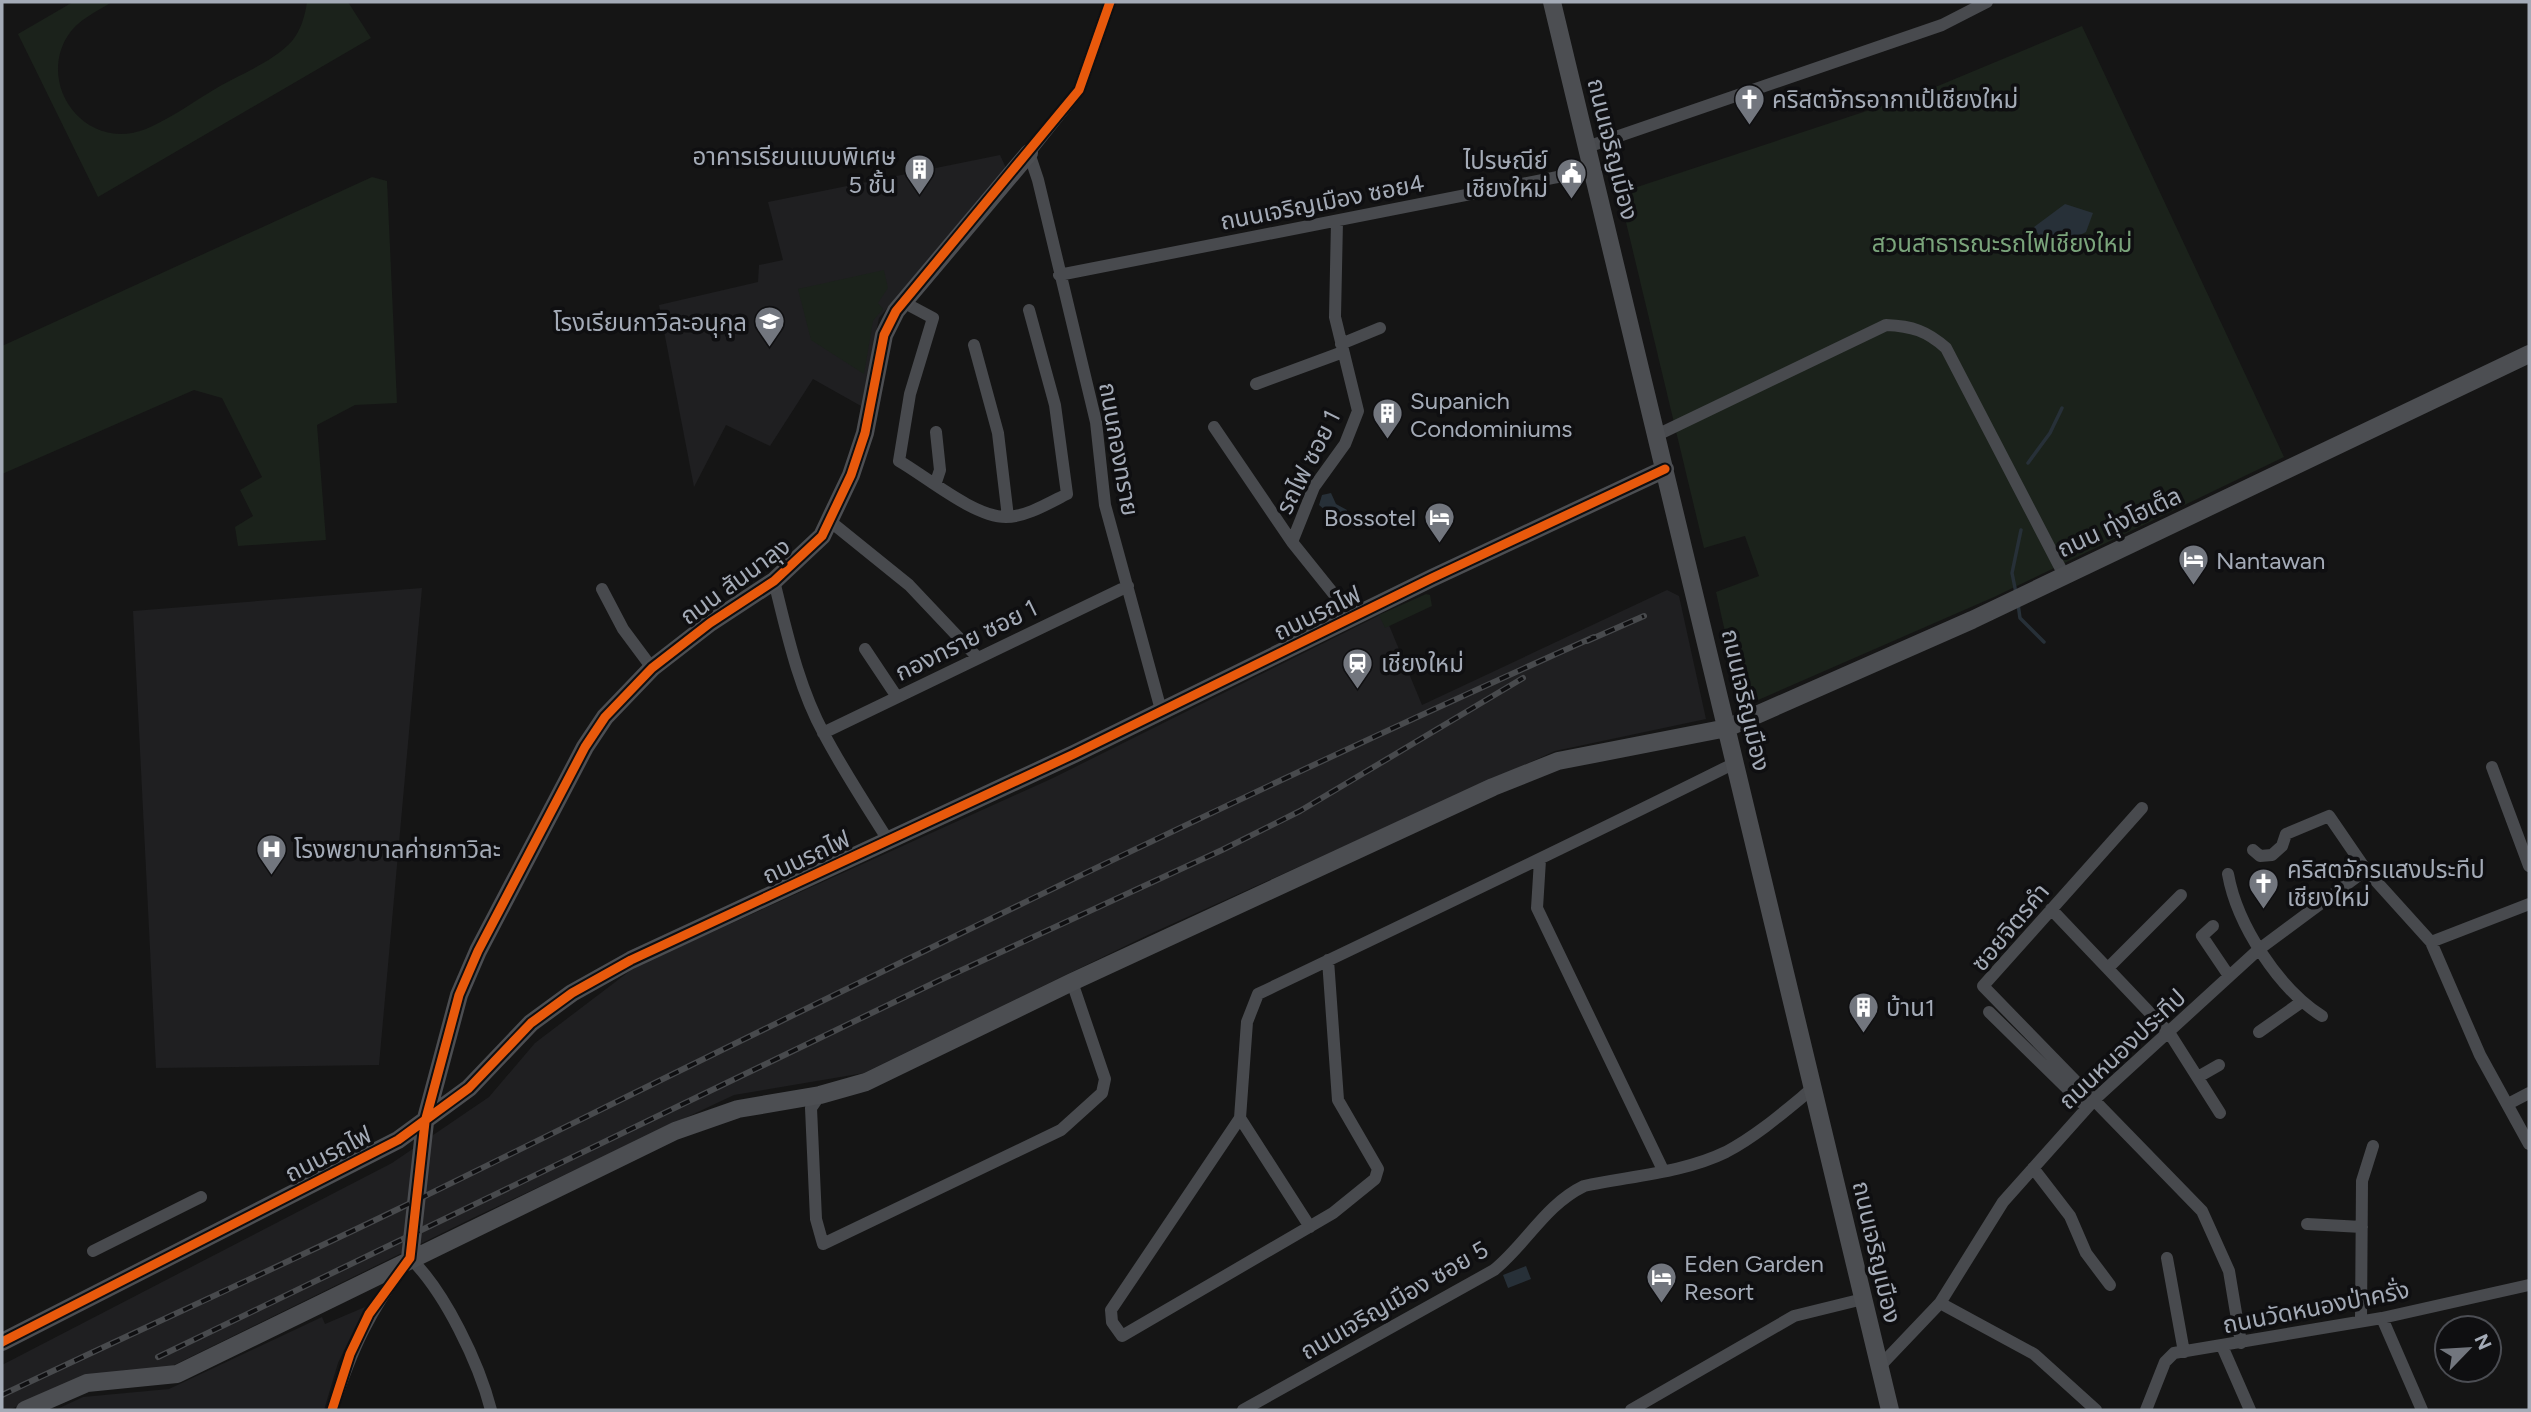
<svg xmlns="http://www.w3.org/2000/svg" width="2531" height="1412" viewBox="0 0 2531 1412" font-family="Figtree,'Noto Sans Thai',sans-serif">
<style>
.built{fill:#1f1f21}
.green{fill:#1b221b}
.water{fill:#273038}
.lines{fill:none;stroke-linecap:round;stroke-linejoin:round}
.stream{stroke:#273038;stroke-width:3.5}
.street{stroke:#484a4e;stroke-width:12}
.secondary{stroke:#4c4e52;stroke-width:18}
.rail-casing{stroke:#484a4d;stroke-width:6}
.rail{stroke:#0f0f11;stroke-width:3.5;stroke-dasharray:10;stroke-linecap:butt}
.cycleway-casing{stroke:#0f0f11;stroke-width:13}
.cycleway{stroke:#e8590c;stroke-width:9}
.labels{text-anchor:middle;dominant-baseline:central;stroke-width:7;stroke-linejoin:round;paint-order:stroke}
.poi-label{font-size:24px;fill:#a4abb7;stroke:#0f0f11;text-anchor:start}
.street-label{font-size:24px;fill:#a4abb7;stroke:#0f0f11}
.park-label{font-size:24px;fill:#7aa47b;stroke:#0f0f11}
</style>
<rect width="100%" height="100%" fill="#151515"/>
<path class="built" d="M 1000,155 L 1006,168 L 879,318 L 861,406 L 813,379 L 770,446 L 726,425 L 694,487 L 659,305 L 758,282 L 759,265 L 783,260 L 768,202 Z
M 422,588 L 379,1065 L 156,1068 L 133,611 Z
M 1667,590 L 1679,596 L 1706,719 L 1555,751 L 1150,934 L 864,1073 L 734,1095 L 475,1217 L 166,1369 L 126,1370 L 73,1380 L 9,1410 L 2,1410 L 2,1365 L 392,1163 L 489,1097 L 535,1043 L 635,967 L 1053,778 L 1384,613 L 1422,705 Z
M 365,1307 L 338,1363 L 324,1410 L 55,1410 L 83,1397 L 169,1389 L 322,1317 L 325,1324 Z"/>
<path class="green" d="M 73,2 L 112,2 C 96,12 77,20 67,37 C 42,78 72,133 120,134 C 129,134 138,132 146,129 C 172,118 196,100 220,86 C 243,73 274,61 292,41 C 301,30 305,16 307,2 L 348,2 L 371,38 L 98,197 L 18,34 Z
M 2082,26 L 2284,457 L 1994,597 L 1742,707 L 1716,592 L 1759,576 L 1745,536 L 1704,548 L 1619,193 L 1921,93 Z
M 372,177 L 387,181 L 397,403 L 355,405 L 317,425 L 326,540 L 238,546 L 235,527 L 253,516 L 240,490 L 262,477 L 222,398 L 194,390 L 2,474 L 2,346 Z
M 884,270 L 888,288 L 878,303 L 883,309 L 873,321 L 864,374 L 811,340 L 798,289 Z
M 1426,594 L 1430,595 L 1432,606 L 1385,628 L 1379,615 Z"/>
<path class="water" d="M 2065,204 L 2093,213 L 2086,232 L 2058,246 L 2044,244 L 2034,227 Z
M 1331,493 L 1336,504 L 1347,510 L 1347,518 L 1337,520 L 1319,505 L 1322,495 Z
M 1526,1266 L 1531,1279 L 1508,1288 L 1503,1275 Z"/>
<g class="lines">
<path class="stream" d="M 2028,463 L 2050,433 L 2062,408
M 2016,593 L 2012,573 L 2021,530
M 2018,604 L 2020,618 L 2044,642"/>
<path class="street" d="M 1110,2 L 1079,90 L 1029,153 L 1038,180 L 1096,422 L 1105,505 L 1161,710
M 1587,147 L 1942,25 L 1987,2
M 1059,275 L 1593,170
M 903,302 L 933,318 L 910,394 L 899,461 C 927,477 974,517 1006,517 C 1026,517 1049,503 1067,494 L 1055,405 L 1029,310
M 1341,344 L 1380,328
M 974,345 L 998,433 L 1008,517
M 1256,384 L 1343,352
M 1214,427 L 1292,542 L 1353,618
M 1657,435 L 1886,325 C 1912,326 1927,331 1946,348 L 2064,575
M 936,482 L 940,470 L 936,432
M 831,522 L 909,585 L 978,658
M 1292,542 L 1314,487 L 1345,444 L 1358,411 L 1335,317 L 1337,221
M 774,581 C 787,633 798,686 824,734 C 843,770 866,805 888,840
M 602,589 L 623,629 L 652,668
M 865,649 L 897,697
M 823,733 L 1128,586
M 2492,767 L 2529,866
M 2142,808 L 1983,986 L 2202,1211 L 2229,1271 L 2241,1343
M 2253,850 L 2260,856 L 2272,855 L 2282,846 L 2286,834 L 2329,816 L 2366,870 L 2431,942 L 2480,1055 L 2529,1144
M 1540,860 L 1537,908 L 1663,1170
M 2228,874 C 2237,925 2279,989 2322,1016
M 2051,909 L 2170,1034 L 2220,1113
M 2213,926 L 2202,936 L 2229,976
M 2431,942 L 2529,904
M 1328,960 L 1338,1100 L 1378,1169 L 1375,1179 L 1333,1213 L 1122,1336 L 1112,1322 L 1111,1310 L 1240,1118 L 1247,1022 L 1258,994 C 1417,918 1577,842 1735,763
M 2109,967 L 2181,895
M 1989,1012 L 2087,1108
M 2259,1032 L 2300,1003
M 2198,1077 L 2219,1065
M 820,1095 L 811,1108 L 816,1219 L 823,1244 L 1061,1130 L 1102,1093 L 1105,1079 L 1072,982
M 2508,1104 L 2529,1093
M 1240,1118 L 1310,1227
M 2033,1168 L 2070,1216 L 2086,1253 L 2110,1285
M 2307,1224 L 2362,1227
M 93,1251 L 201,1197
M 2167,1258 L 2184,1352
M 1940,1303 L 2034,1354 L 2096,1410
M 2382,1318 L 2422,1410
M 2361,1321 L 2362,1181 L 2373,1146
M 2222,1346 L 2250,1410
M 1880,1366 L 1940,1303 L 2003,1202 L 2095,1099 L 2258,950 L 2366,870
M 332,1410 C 352,1348 370,1309 410,1258 C 445,1292 479,1363 491,1410
M 1243,1410 L 1494,1270 C 1527,1243 1545,1205 1584,1186 C 1630,1176 1683,1173 1726,1152 C 1758,1135 1785,1111 1813,1088
M 1631,1410 L 1794,1316 L 1863,1299
M 2146,1410 L 2165,1362 L 2174,1353 L 2382,1318 L 2529,1285"/>
<path class="secondary" d="M 1552,2 L 1890,1410
M 410,1258 L 425,1122 L 459,995 L 478,951 L 585,747 L 605,717 L 652,668 L 710,623 L 774,581 L 822,536 L 851,475 L 865,433 L 884,335 L 896,311 L 1029,153
M 2,1342 L 398,1140 L 469,1088 L 531,1023 L 572,993 L 631,960 L 1074,754 L 1432,578 L 1665,469
M 25,1410 L 87,1383 L 177,1374 L 675,1131 L 738,1109 L 820,1095 L 866,1082 L 1072,982 L 1493,787 L 1558,761 L 1727,728 L 1972,620 L 2529,354"/>
<defs>
<path id="rail" d="M 1587,641 L 1644,616
M 158,1357 L 938,981 L 1222,850 L 1300,811 L 1523,678
M 2,1395 C 141,1329 281,1266 419,1199 C 808,1008 1198,813 1594,637"/>
</defs>
<use href="#rail" class="rail-casing"/>
<use href="#rail" class="rail"/>
<defs>
<path id="cycleway" d="M 2,1342 L 398,1140 L 469,1088 L 531,1023 L 572,993 L 631,960 L 1074,754 L 1432,578 L 1665,469
M 332,1410 L 350,1354 L 369,1314 L 410,1258 L 425,1122 L 459,995 L 478,951 L 585,747 L 605,717 L 652,668 L 710,623 L 774,581 L 822,536 L 851,475 L 865,433 L 884,335 L 896,311 L 1079,90 L 1110,2"/>
</defs>
<use href="#cycleway" class="cycleway-casing"/>
<use href="#cycleway" class="cycleway"/>
</g>
<defs>
<symbol id="church-pin" viewBox="-11 -11 22 30"><path d="M0 17L-7.5 6A9.5 9.5 0 1 1 7.5 6Z" fill="#72767e" stroke="#0f0f11"/><path d="M-1.2-6h2.4v3.5h3.3v2.4h-3.3V6h-2.4V-.1h-3.3v-2.4h3.3Z" fill="#fff"/></symbol>
<symbol id="building-pin" viewBox="-11 -11 22 30"><path d="M0 17L-7.5 6A9.5 9.5 0 1 1 7.5 6Z" fill="#72767e" stroke="#0f0f11"/><path d="M-4-6H4V6H1V3H-1V6H-4ZM-2.5-4.3h1.7v1.8h-1.7ZM.8-4.3h1.7v1.8H.8ZM-2.5-1h1.7V.8h-1.7ZM.8-1h1.7V.8H.8Z" fill="#fff"/></symbol>
<symbol id="civic-pin" viewBox="-11 -11 22 30"><path d="M0 17L-7.5 6A9.5 9.5 0 1 1 7.5 6Z" fill="#72767e" stroke="#0f0f11"/><path d="M-.6-6.5H3V-4.5H.6V-3L4-1V1h2V6H-6V1h2V-1L-.6-3ZM-1.2 2.5V6h2.4V2.5Z" fill="#fff"/></symbol>
<symbol id="school-pin" viewBox="-11 -11 22 30"><path d="M0 17L-7.5 6A9.5 9.5 0 1 1 7.5 6Z" fill="#72767e" stroke="#0f0f11"/><path d="M0-5L7-2L0 1L-7-2ZM-4 1L0 2.5L4 1V4Q0 6-4 4Z" fill="#fff"/></symbol>
<symbol id="hotel-pin" viewBox="-11 -11 22 30"><path d="M0 17L-7.5 6A9.5 9.5 0 1 1 7.5 6Z" fill="#72767e" stroke="#0f0f11"/><path d="M-6-4.5h1.5V1H6V5H4.5V3h-9V5H-6ZM-4 0a1.8 1.8 0 1 1 3.6 0ZM.5 0V-2.5h3Q6-2.5 6 0Z" fill="#fff"/></symbol>
<symbol id="station-pin" viewBox="-11 -11 22 30"><path d="M0 17L-7.5 6A9.5 9.5 0 1 1 7.5 6Z" fill="#72767e" stroke="#0f0f11"/><path d="M-3-6H3Q5-6 5-4V2Q5 4 3 4L4.5 6H3L1.5 4h-3L-3 6H-4.5L-3 4Q-5 4-5 2V-4Q-5-6-3-6ZM-3.5-4v3h7v-3ZM-3.5 1v1.5H-2V1ZM2 1v1.5H3.5V1Z" fill="#fff"/></symbol>
<symbol id="hospital-pin" viewBox="-11 -11 22 30"><path d="M0 17L-7.5 6A9.5 9.5 0 1 1 7.5 6Z" fill="#72767e" stroke="#0f0f11"/><path d="M-5-5h3v3.5h4V-5h3V5h-3V1.5h-4V5h-3Z" fill="#fff"/></symbol>
</defs>
<g fill-rule="evenodd">
<use href="#church-pin" x="1732" y="82" width="35" height="47"/>
<use href="#building-pin" x="902" y="152" width="35" height="47"/>
<use href="#civic-pin" x="1554" y="156" width="35" height="47"/>
<use href="#school-pin" x="752" y="304" width="35" height="47"/>
<use href="#building-pin" x="1370" y="396" width="35" height="47"/>
<use href="#hotel-pin" x="1422" y="500" width="35" height="47"/>
<use href="#hotel-pin" x="2176" y="542" width="35" height="47"/>
<use href="#station-pin" x="1340" y="646" width="35" height="47"/>
<use href="#hospital-pin" x="254" y="832" width="35" height="47"/>
<use href="#church-pin" x="2246" y="866" width="35" height="47"/>
<use href="#building-pin" x="1846" y="990" width="35" height="47"/>
<use href="#hotel-pin" x="1644" y="1260" width="35" height="47"/>
</g>
<g class="labels">
<g class="poi-label">
<text x="1772" y="99">คริสตจักรอากาเป้เชียงใหม่</text>
<text x="896" y="156" text-anchor="end">อาคารเรียนแบบพิเศษ<tspan x="896" dy="28">5 ชั้น</tspan></text>
<text x="1548" y="160" text-anchor="end">ไปรษณีย์<tspan x="1548" dy="28">เชียงใหม่</tspan></text>
<text x="747" y="322" text-anchor="end">โรงเรียนกาวิละอนุกุล</text>
<text x="1410" y="400">Supanich<tspan x="1410" dy="28">Condominiums</tspan></text>
<text x="1416" y="517" text-anchor="end">Bossotel</text>
<text x="2216" y="560">Nantawan</text>
<text x="1381" y="663">เชียงใหม่</text>
<text x="294" y="849">โรงพยาบาลค่ายกาวิละ</text>
<text x="2287" y="869">คริสตจักรแสงประทีป<tspan x="2287" dy="28">เชียงใหม่</tspan></text>
<text x="1886" y="1007">บ้าน1</text>
<text x="1684" y="1263">Eden Garden<tspan x="1684" dy="28">Resort</tspan></text>
</g>
<g class="street-label">
<text transform="translate(1613 149) rotate(76)">ถนนเจริญเมือง</text>
<text transform="translate(1322 202) rotate(-11)">ถนนเจริญเมือง ซอย4</text>
<text transform="translate(1119 449) rotate(80)">ถนนกองทราย</text>
<text transform="translate(1308 462) rotate(-63)">รถไฟ ซอย 1</text>
<text transform="translate(2119 522) rotate(-25)">ถนน ทุ่งโฮเต็ล</text>
<text transform="translate(735 581) rotate(-36)">ถนน สันนาลุง</text>
<text transform="translate(1317 613) rotate(-26)">ถนนรถไฟ</text>
<text transform="translate(966 640) rotate(-26)">กองทราย ซอย 1</text>
<text transform="translate(1746 700) rotate(77)">ถนนเจริญเมือง</text>
<text transform="translate(806 857) rotate(-25)">ถนนรถไฟ</text>
<text transform="translate(2010 927) rotate(-50)">ซอยจิตรคำ</text>
<text transform="translate(2122 1049) rotate(-43)">ถนนหนองประทีป</text>
<text transform="translate(328 1154) rotate(-27)">ถนนรถไฟ</text>
<text transform="translate(1877 1252) rotate(77)">ถนนเจริญเมือง</text>
<text transform="translate(1394 1300) rotate(-30)">ถนนเจริญเมือง ซอย 5</text>
<text transform="translate(2316 1307) rotate(-11)">ถนนวัดหนองป่าครั่ง</text>
</g>
<g class="park-label">
<text x="2002" y="243">สวนสาธารณะรถไฟเชียงใหม่</text>
</g>
</g>
<rect width="2531" height="1412" fill="none" stroke="#a4abb7" stroke-width="7"/>
<g transform="translate(2468 1349) rotate(65)"><circle r="33" fill="#0f0f11" stroke="#4b4d53" stroke-width="2"/>
<path d="M0-5L12 26L0 18L-12 26Z" fill="#72767e"/>
<text y="-10" font-size="19" font-weight="bold" text-anchor="middle" fill="#a4abb7">N</text>
</g>
</svg>
